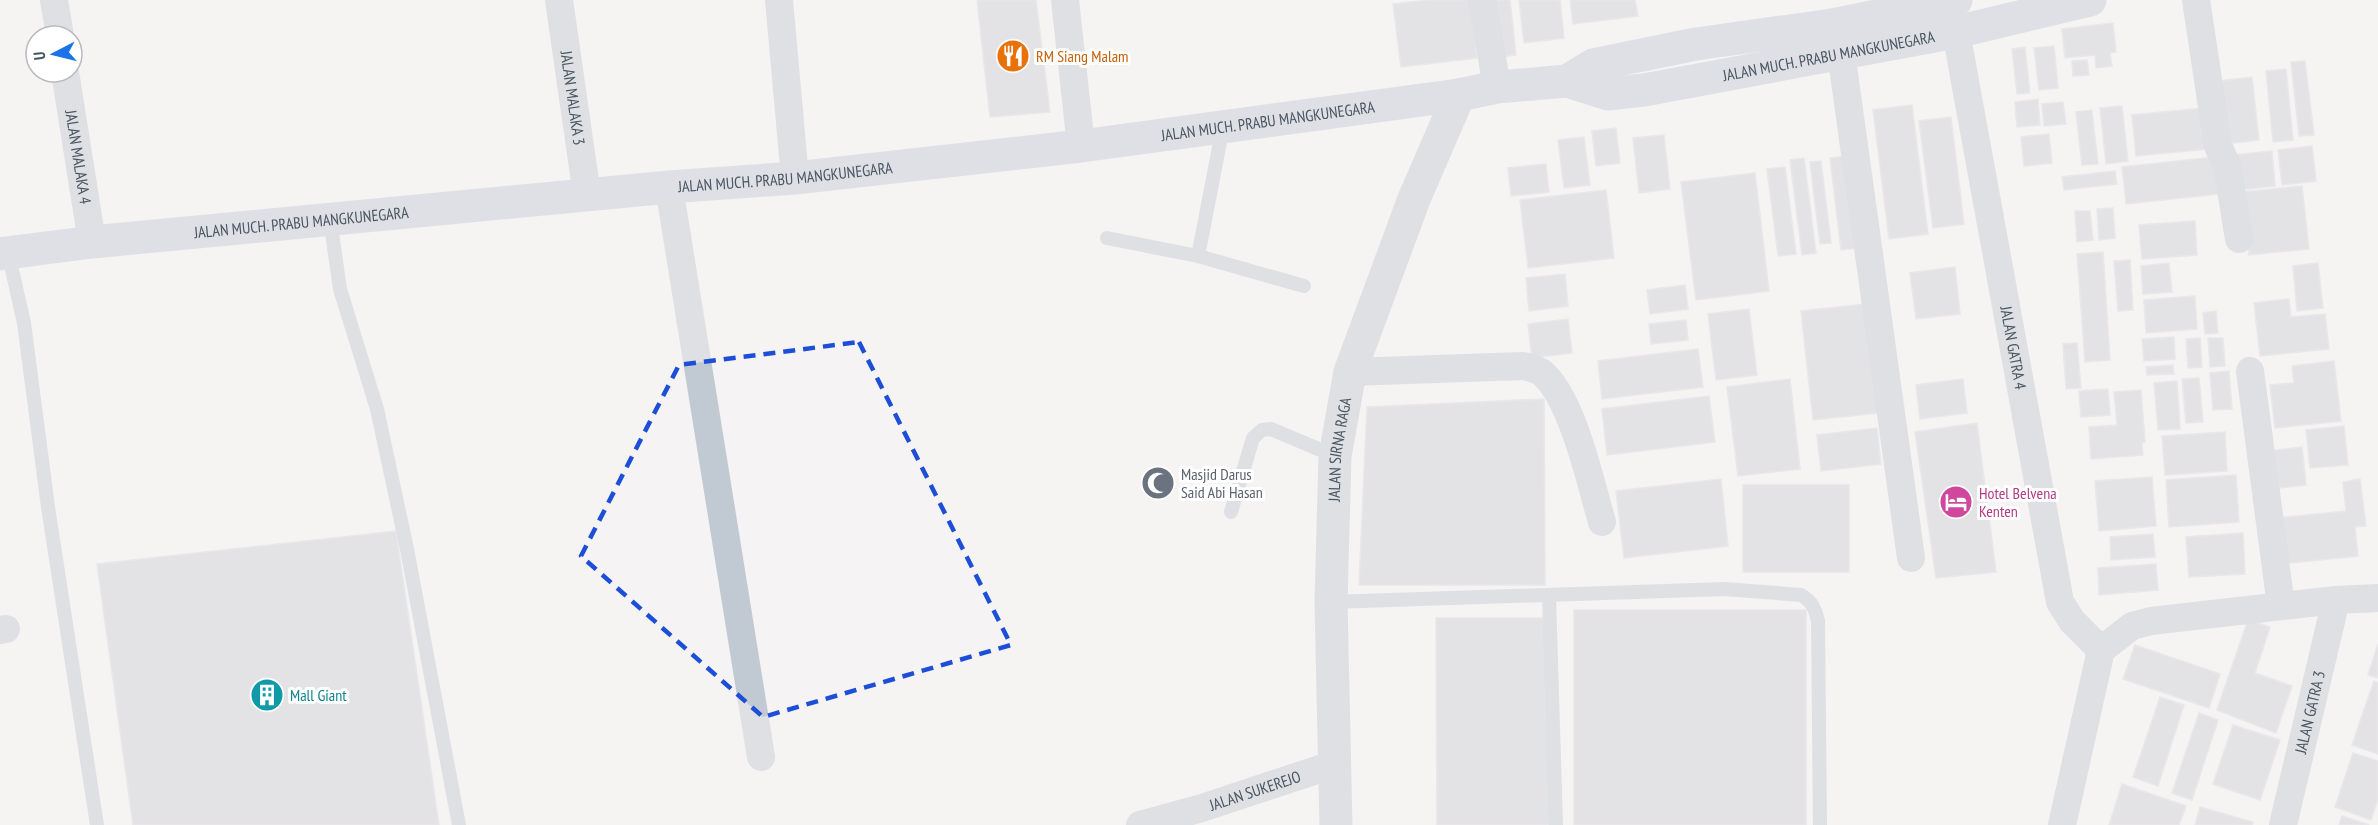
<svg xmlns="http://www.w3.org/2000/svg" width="2378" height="825" viewBox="0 0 2378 825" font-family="'PT Sans Narrow',sans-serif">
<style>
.building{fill:#cdcfd5;stroke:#d7d9de;stroke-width:1.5}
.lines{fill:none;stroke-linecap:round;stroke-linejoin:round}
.service{stroke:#c1cad2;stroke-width:14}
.minor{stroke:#c1cad2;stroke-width:28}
.tertiary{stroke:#c1cad2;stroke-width:33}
.secondary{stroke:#c1cbd6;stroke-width:33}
.marked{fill:none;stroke:#1d4ed8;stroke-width:4.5;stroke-dasharray:12 8;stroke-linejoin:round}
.labels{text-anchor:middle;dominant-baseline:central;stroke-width:6;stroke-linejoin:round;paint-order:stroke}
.street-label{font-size:16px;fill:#4a5661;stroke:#fff}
.food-label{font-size:16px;fill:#c56008;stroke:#fff;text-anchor:start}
.worship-label{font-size:16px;fill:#5b616d;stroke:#fff;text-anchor:start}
.hotel-label{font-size:16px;fill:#b23c85;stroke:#fff;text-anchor:start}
.culture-label{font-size:16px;fill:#0d838f;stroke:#fff;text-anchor:start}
</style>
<rect width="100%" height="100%" fill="#f5f3f3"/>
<path class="building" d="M 977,0 L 1036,0 L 1050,112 L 990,117 Z
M 1428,0 L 1470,0 L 1477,58 L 1401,67 L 1393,4 Z
M 1492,0 L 1510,0 L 1516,55 L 1499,57 Z
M 1519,0 L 1560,0 L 1564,38 L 1524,43 Z
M 1570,0 L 1635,0 L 1638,16 L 1573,24 Z
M 2113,23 L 2116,52 L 2110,53 L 2112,66 L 2096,68 L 2095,55 L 2065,58 L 2062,29 Z
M 2054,46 L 2058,88 L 2039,90 L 2034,48 Z
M 2025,47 L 2030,93 L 2017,94 L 2012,49 Z
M 2087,60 L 2089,75 L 2073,76 L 2072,61 Z
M 2305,61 L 2314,135 L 2299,136 L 2291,62 Z
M 2286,69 L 2293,140 L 2273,142 L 2266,71 Z
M 2252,77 L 2259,140 L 2226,144 L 2219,81 Z
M 2038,99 L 2040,125 L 2017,127 L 2015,102 Z
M 2063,102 L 2066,124 L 2044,126 L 2042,104 Z
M 1912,105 L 1928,234 L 1889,239 L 1873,110 Z
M 2122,106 L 2128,161 L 2106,164 L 2100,108 Z
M 2203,108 L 2208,149 L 2136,156 L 2132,115 Z
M 2092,110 L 2098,164 L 2082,165 L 2076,112 Z
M 1951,117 L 1964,224 L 1933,228 L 1919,121 Z
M 1616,128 L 1620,163 L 1596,166 L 1592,131 Z
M 2049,134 L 2052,163 L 2024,166 L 2021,137 Z
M 1664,135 L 1670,189 L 1639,193 L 1633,138 Z
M 1584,137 L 1590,185 L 1564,188 L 1558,140 Z
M 2312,146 L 2316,181 L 2282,185 L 2278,150 Z
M 2272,151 L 2275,186 L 2238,190 L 2234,155 Z
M 1847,156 L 1858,248 L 1841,250 L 1830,158 Z
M 2214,157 L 2218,194 L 2126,204 L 2122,167 Z
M 1804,158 L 1816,253 L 1802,255 L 1790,160 Z
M 1821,161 L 1831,243 L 1820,244 L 1810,162 Z
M 1546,164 L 1549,192 L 1511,196 L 1508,168 Z
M 1785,167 L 1796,254 L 1778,256 L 1767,169 Z
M 2115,171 L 2117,184 L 2064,190 L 2062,177 Z
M 1755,173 L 1769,291 L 1696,300 L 1681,182 Z
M 2302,186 L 2309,249 L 2249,255 L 2243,192 Z
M 1606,190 L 1614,258 L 1528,268 L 1520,200 Z
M 2113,208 L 2115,238 L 2099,240 L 2097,209 Z
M 2075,211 L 2090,211 L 2093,240 L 2077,242 Z
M 2195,221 L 2197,255 L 2142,259 L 2139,225 Z
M 2103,252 L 2110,360 L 2085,362 L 2077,254 Z
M 2130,260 L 2133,310 L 2118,311 L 2114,261 Z
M 2169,263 L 2172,292 L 2143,294 L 2141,266 Z
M 2318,263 L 2323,308 L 2297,311 L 2293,266 Z
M 1955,267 L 1960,314 L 1916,319 L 1910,273 Z
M 1565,274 L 1568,306 L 1529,311 L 1526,278 Z
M 1685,285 L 1688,309 L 1650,314 L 1647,290 Z
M 2195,296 L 2197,329 L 2146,333 L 2144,300 Z
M 2289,299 L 2291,317 L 2325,314 L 2329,349 L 2260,356 L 2254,303 Z
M 1866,304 L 1878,413 L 1813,420 L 1801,311 Z
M 1749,309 L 1757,375 L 1716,380 L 1708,314 Z
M 2216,311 L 2218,333 L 2205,334 L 2203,313 Z
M 1568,319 L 1572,353 L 1532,358 L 1528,324 Z
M 1686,320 L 1688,340 L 1651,344 L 1649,324 Z
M 2174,337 L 2175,359 L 2144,361 L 2142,339 Z
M 2200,338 L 2202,367 L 2188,368 L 2186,339 Z
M 2208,338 L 2223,338 L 2225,366 L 2210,367 Z
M 2077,343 L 2081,388 L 2066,389 L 2063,344 Z
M 1698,349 L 1703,387 L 1602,399 L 1598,361 Z
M 2334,361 L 2341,421 L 2275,428 L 2270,385 L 2294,383 L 2292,366 Z
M 2173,365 L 2174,374 L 2147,375 L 2146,367 Z
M 2229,371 L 2232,409 L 2213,410 L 2210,373 Z
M 2199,378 L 2203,422 L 2186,423 L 2182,379 Z
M 1790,379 L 1800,469 L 1738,476 L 1727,387 Z
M 1963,379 L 1967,413 L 1920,419 L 1916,385 Z
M 2177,381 L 2180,429 L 2158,430 L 2154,383 Z
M 2108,389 L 2110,415 L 2081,417 L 2079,391 Z
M 2141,390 L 2145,442 L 2142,443 L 2143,455 L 2091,459 L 2089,427 L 2117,425 L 2114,392 Z
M 1709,396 L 1715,442 L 1607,455 L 1602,409 Z
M 1544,399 L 1545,585 L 1359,585 L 1367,407 Z
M 1977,423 L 1996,572 L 1936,578 L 1915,432 Z
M 2344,426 L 2348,465 L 2310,468 L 2306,430 Z
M 1877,428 L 1881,464 L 1821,471 L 1817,435 Z
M 2225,432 L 2227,471 L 2165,475 L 2162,436 Z
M 2302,447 L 2306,485 L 2272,489 L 2268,451 Z
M 2236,475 L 2239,522 L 2169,527 L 2166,480 Z
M 2152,477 L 2156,526 L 2099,531 L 2095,481 Z
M 1721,479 L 1728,546 L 1624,558 L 1616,491 Z
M 2360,479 L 2366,526 L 2355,527 L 2358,556 L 2280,564 L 2275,518 L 2346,511 L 2343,482 Z
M 1743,485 L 1849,485 L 1849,572 L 1743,572 Z
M 396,531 L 439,825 L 133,825 L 97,564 Z
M 2243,533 L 2245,574 L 2189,577 L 2186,537 Z
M 2153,534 L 2155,557 L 2111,560 L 2110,537 Z
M 2156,564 L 2158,590 L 2099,595 L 2098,568 Z
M 1574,610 L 1806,610 L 1806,825 L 1574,825 Z
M 1436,618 L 1549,618 L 1550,825 L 1437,825 Z
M 2248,620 L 2270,627 L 2255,673 L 2292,686 L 2276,733 L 2217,710 Z
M 2378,644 L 2378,678 L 2368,675 Z
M 2135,645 L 2220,674 L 2209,708 L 2123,679 Z
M 2374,681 L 2378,683 L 2378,754 L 2352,745 Z
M 2160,697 L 2184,705 L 2158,786 L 2133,777 Z
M 2199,713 L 2218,720 L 2192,800 L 2172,793 Z
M 2233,725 L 2280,740 L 2260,800 L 2213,784 Z
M 2353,753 L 2378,761 L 2378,799 L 2371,820 L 2335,807 Z
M 2122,784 L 2186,806 L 2179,825 L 2109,825 Z
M 2200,807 L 2253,822 L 2252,825 L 2195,825 Z
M 2342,816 L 2369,825 L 2339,825 Z"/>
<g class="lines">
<path class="service" d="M 330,219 L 340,289 L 377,409 L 407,549 L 459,825
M 1107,238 L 1198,256 L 1223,127
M 8,252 L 24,323 L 48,507 L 97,825
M 1198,256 L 1304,286
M 1231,512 L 1253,438 L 1262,430 L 1271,429 L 1335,456
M 1549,596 L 1556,825
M 1331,602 L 1725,589 L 1801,595 C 1813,602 1815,609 1818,621 L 1820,825"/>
<g class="minor">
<path d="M 54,0 L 60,36"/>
<path id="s1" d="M 559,0 L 587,195"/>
<path d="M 779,0 L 795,178"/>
<path d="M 1065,0 L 1081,146"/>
<path d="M 1482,0 L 1497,87"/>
<path d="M 2196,0 L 2218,146 L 2227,165 L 2239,239"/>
<path id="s2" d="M 1956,32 L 2060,602 L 2072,621 L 2101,650"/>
<path d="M 1841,52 L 1911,558"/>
<path id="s3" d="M 65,72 L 92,242"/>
<path d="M 669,187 L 761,757"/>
<path d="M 2250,371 L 2281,606"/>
<path d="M 1350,372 L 1523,366 C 1529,367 1536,369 1541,372 C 1572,396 1591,484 1602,522"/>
<path d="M 0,630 L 6,629"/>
<path id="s4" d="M 1140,825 L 1202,808 L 1335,764"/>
<path d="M 2062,825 L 2101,650 L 2132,626 L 2151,621 L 2336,600 L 2378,598"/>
<path id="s5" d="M 2283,825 L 2336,600"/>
</g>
<path class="tertiary" id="s6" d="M 1336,825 L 1331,602 L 1335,456 L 1350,372 L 1414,199 L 1459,95"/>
<g class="secondary">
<path d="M 1567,81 L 1593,65 L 1696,44 L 1832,25 L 1956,0"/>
<path id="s7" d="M 0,254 L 92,242 L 669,187 L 795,178 L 1081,146 L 1459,95 L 1497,87 L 1567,81 L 1608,94 L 1644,90 L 1956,32 L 2090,0"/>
</g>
</g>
<path d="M0 0H2378V825H0ZM 859,342 L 1011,645 L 763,717 L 581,556 L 679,365 Z" fill="#f5f3f3" fill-opacity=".55" fill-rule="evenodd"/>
<path class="marked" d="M 859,342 L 1011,645 L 763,717 L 581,556 L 679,365 Z"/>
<defs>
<symbol id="restaurant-disc" viewBox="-11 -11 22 22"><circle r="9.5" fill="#e8710a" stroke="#fff"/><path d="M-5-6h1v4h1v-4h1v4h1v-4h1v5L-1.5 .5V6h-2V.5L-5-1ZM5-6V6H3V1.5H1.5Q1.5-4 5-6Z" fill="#fff"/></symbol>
<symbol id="mosque-disc" viewBox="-11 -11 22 22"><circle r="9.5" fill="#6b7280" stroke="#fff"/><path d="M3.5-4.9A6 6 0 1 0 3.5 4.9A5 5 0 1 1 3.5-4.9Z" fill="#fff"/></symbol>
<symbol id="hotel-disc" viewBox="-11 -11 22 22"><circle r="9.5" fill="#d1479c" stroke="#fff"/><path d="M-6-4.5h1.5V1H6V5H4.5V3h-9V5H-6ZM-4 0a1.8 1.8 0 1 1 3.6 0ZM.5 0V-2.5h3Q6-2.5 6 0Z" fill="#fff"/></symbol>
<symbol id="building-disc" viewBox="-11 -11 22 22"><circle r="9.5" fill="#0f9aa8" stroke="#fff"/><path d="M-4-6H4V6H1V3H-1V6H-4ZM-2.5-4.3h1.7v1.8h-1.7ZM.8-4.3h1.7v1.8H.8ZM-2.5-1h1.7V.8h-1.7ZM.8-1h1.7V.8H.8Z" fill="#fff"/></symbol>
</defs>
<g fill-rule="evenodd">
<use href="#restaurant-disc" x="994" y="37" width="38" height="38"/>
<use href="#mosque-disc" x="1139" y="464" width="38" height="38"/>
<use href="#hotel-disc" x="1937" y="483" width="38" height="38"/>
<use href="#building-disc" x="248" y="676" width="38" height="38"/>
</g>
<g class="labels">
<g class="street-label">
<text stroke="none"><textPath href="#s7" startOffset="1844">JALAN MUCH. PRABU MANGKUNEGARA</textPath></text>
<text stroke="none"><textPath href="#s1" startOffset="99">JALAN MALAKA 3</textPath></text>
<text stroke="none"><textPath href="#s7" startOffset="1275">JALAN MUCH. PRABU MANGKUNEGARA</textPath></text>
<text stroke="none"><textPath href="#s3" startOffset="86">JALAN MALAKA 4</textPath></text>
<text stroke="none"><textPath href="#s7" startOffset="789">JALAN MUCH. PRABU MANGKUNEGARA</textPath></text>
<text stroke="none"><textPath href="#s7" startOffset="303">JALAN MUCH. PRABU MANGKUNEGARA</textPath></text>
<text stroke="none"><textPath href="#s2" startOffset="321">JALAN GATRA 4</textPath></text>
<text stroke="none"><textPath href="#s6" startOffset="376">JALAN SIRNA RAGA</textPath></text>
<text stroke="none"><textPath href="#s5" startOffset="116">JALAN GATRA 3</textPath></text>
<text stroke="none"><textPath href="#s4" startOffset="120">JALAN SUKEREJO</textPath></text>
</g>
<g class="food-label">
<text x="1036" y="56">RM Siang Malam</text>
</g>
<g class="worship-label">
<text x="1181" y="474">Masjid Darus<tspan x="1181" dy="18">Said Abi Hasan</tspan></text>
</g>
<g class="hotel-label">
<text x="1979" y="493">Hotel Belvena<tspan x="1979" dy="18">Kenten</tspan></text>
</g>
<g class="culture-label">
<text x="290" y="695">Mall Giant</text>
</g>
</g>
<g transform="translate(54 54) rotate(263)"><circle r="28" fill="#ffffff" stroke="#b7bbc0" stroke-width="1.5"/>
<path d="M0-4.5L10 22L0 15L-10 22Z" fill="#1a73e8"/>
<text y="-9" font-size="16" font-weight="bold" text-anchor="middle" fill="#4a5661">U</text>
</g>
</svg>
